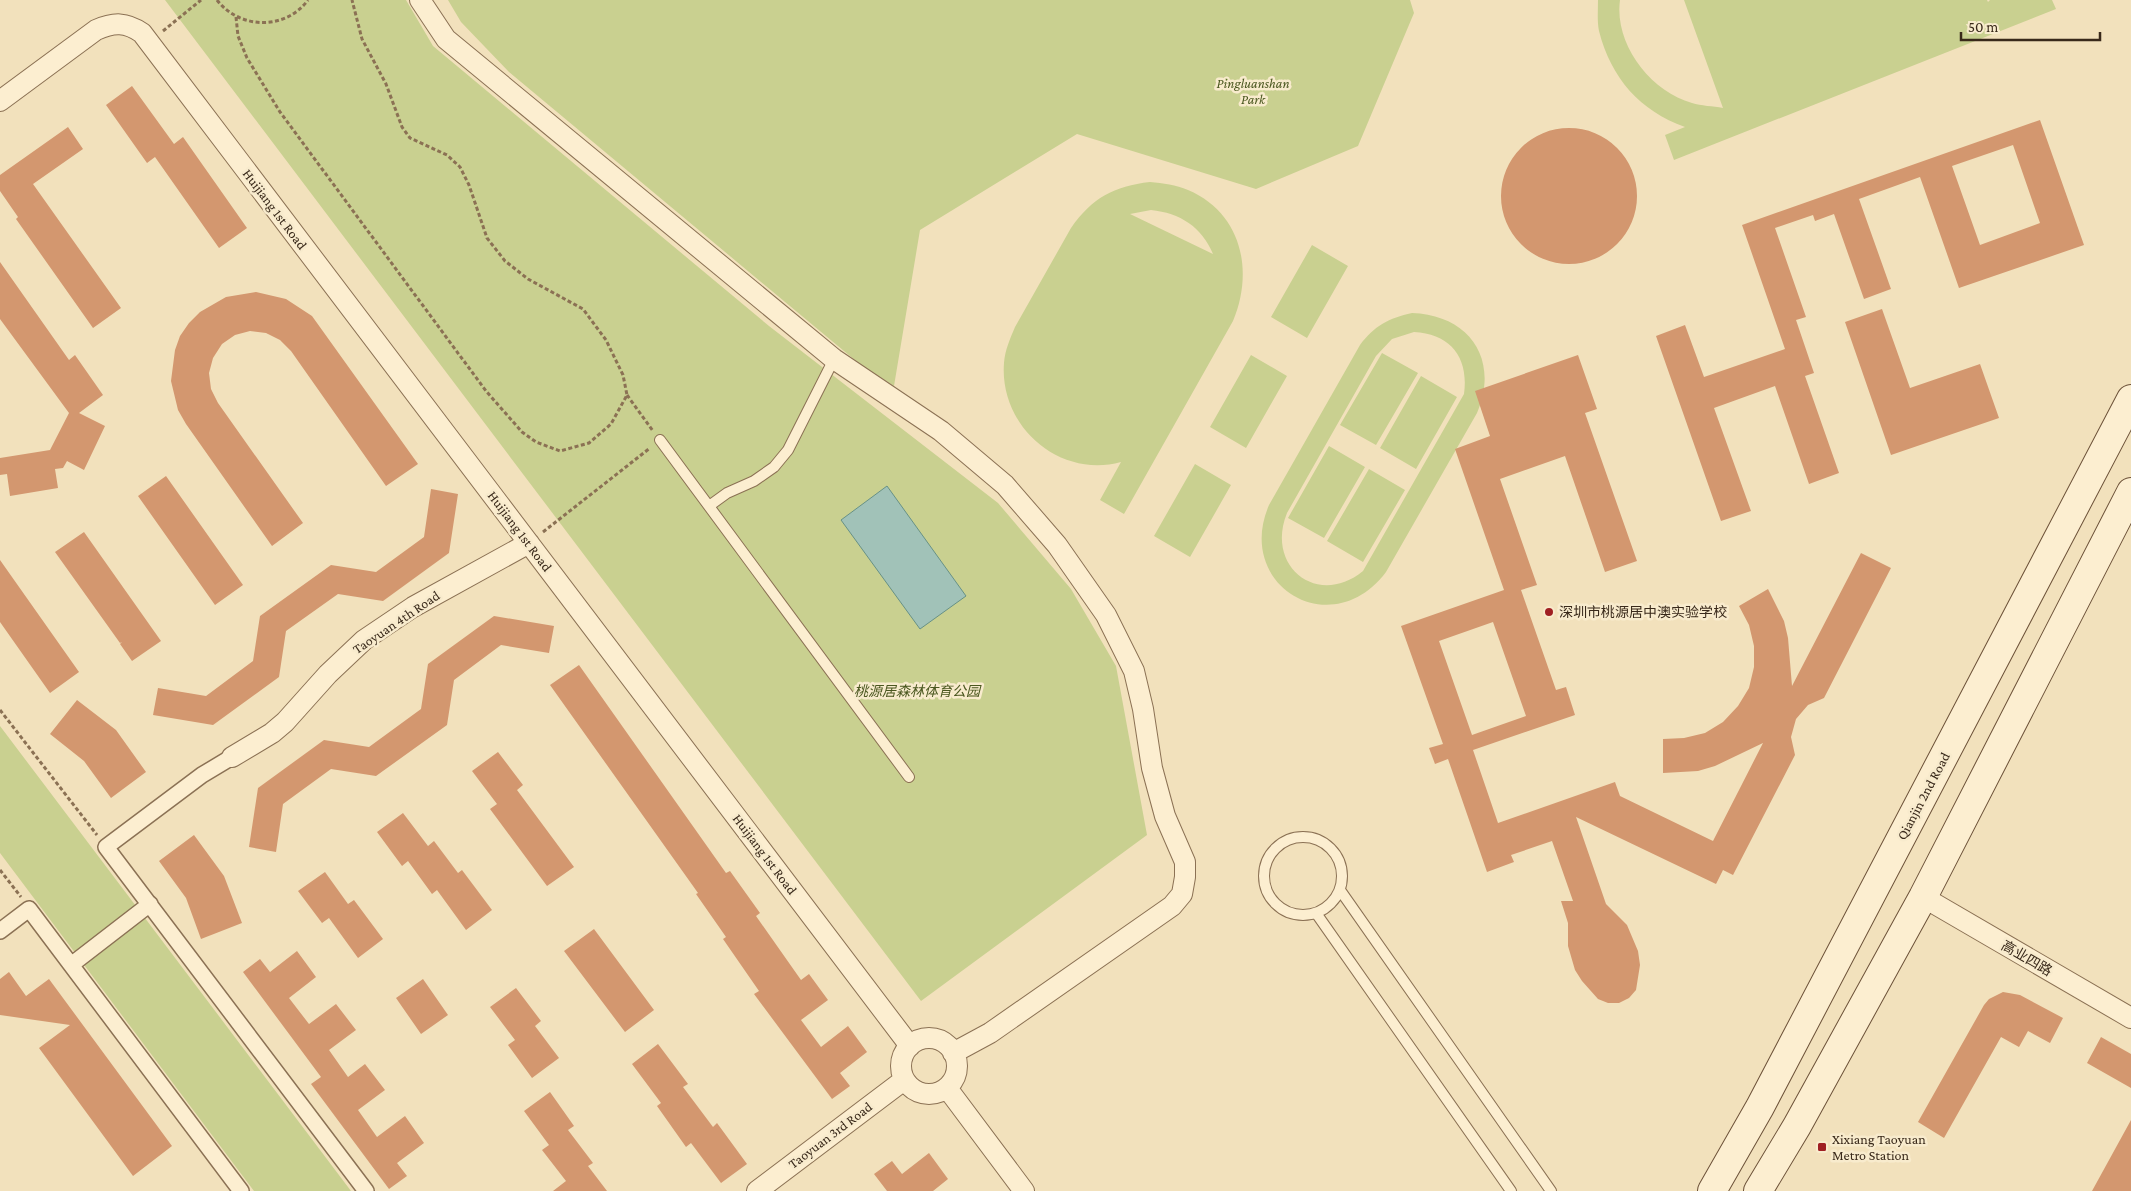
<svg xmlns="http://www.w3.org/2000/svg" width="2131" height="1191" viewBox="0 0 2131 1191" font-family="'Crimson Pro','Noto Sans SC',serif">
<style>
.green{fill:#c9d090;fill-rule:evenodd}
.water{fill:#a1c2b8;stroke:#679186}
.building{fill:#d3976f;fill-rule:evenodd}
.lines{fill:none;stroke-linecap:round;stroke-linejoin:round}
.service-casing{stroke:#8b7154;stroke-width:12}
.pedestrian-casing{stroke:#8b7154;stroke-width:18}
.minor-casing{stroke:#8b7154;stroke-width:22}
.secondary-casing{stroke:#6c5138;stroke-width:30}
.path{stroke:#8b7154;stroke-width:3;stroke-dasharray:4 2.5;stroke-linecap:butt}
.service{stroke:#fceed0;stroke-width:10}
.pedestrian{stroke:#fceed0;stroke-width:15}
.minor{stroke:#fceed0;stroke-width:20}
.secondary{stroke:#fceed0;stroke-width:28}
.poi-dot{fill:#9f1f22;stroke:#f8ebcd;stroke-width:2}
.labels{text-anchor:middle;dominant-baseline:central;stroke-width:5;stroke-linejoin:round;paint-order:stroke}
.park-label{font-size:14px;font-style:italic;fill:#4a571f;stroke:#f8ebcd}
.street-label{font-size:14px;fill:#39291a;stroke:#f8ebcd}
.poi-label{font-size:14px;fill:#39291a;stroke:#f8ebcd;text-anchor:start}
</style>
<rect width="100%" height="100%" fill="#f2e1bc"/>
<path class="green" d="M 165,0 L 406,0 L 433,46 L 769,326 L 998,503 L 1071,589 L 1116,666 L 1147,835 L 921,1001 Z
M 448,0 L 1410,0 L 1414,13 L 1358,146 L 1256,189 L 1077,134 L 920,230 L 894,386 L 862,366 L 509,72 L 461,22 Z
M 1598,0 L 1620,0 C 1614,44 1650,91 1692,103 C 1701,106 1713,106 1723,108 L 1684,0 L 1987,0 L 1988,2 L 1990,0 L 2052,0 L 2056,9 L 1674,160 L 1665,135 L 1685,127 C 1640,111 1611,78 1599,31 C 1597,21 1598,10 1598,0 Z
M 1150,182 C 1163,183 1176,185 1188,190 C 1242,213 1254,271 1233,321 L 1124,514 L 1100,500 L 1121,462 C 1059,479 999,426 1004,363 C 1005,350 1010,339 1015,327 L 1071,228 C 1092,198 1114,186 1150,182 ZM 1151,210 C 1180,213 1202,227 1213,254 L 1130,214 Z
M 1312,245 L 1348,266 L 1307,338 L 1271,317 Z
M 1412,313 C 1469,315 1500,359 1477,413 L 1386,572 C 1332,644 1234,586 1269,505 L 1360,345 C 1374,326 1389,318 1412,313 ZM 1414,332 C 1451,334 1469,358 1464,394 L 1363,571 C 1318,608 1265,567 1287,513 L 1376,356 L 1392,339 Z
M 1382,353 L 1418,373 L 1376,445 L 1340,425 Z
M 1251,355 L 1287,376 L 1246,448 L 1210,427 Z
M 1421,376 L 1457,397 L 1416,469 L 1380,448 Z
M 1329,446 L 1365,467 L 1324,538 L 1288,518 Z
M 1195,464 L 1231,485 L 1190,557 L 1154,536 Z
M 1369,469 L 1405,490 L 1363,562 L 1327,541 Z
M 0,726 L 351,1191 L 254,1191 L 0,853 Z"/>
<path class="water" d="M 887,486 L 966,596 L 920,629 L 841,520 Z"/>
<path class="building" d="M 132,86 L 174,144 L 183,137 L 247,228 L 219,248 L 155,157 L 147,163 L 106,105 Z
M 2040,120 L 2084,245 L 1959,288 L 1920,177 L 1859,199 L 1891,289 L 1864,299 L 1834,214 L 1815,221 L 1813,215 L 1775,228 L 1806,317 L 1796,320 L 1814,373 L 1805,376 L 1839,473 L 1809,484 L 1775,386 L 1714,408 L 1751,511 L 1721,521 L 1656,336 L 1685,325 L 1704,377 L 1785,349 L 1742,225 ZM 2013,145 L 2040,223 L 1980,245 L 1952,166 Z
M 68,127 L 83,149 L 33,184 L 121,308 L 93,328 L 16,219 L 18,217 L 0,191 L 0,175 Z
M1501 196a68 68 0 1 1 136 0a68 68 0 1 1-136 0Z
M 0,262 L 69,360 L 75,355 L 103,395 L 79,413 L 105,426 L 84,470 L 67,461 L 63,468 L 55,469 L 58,488 L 10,496 L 7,474 L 0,475 L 0,458 L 50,450 L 69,413 L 0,319 Z
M 256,292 L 286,299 L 312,316 L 418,464 L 386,486 L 291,351 L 280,340 L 266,333 L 250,331 L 235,335 L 222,344 L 213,358 L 209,373 L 211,389 L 218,403 L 303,523 L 272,546 L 186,424 L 178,410 L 171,381 L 175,350 L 180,336 L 189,323 L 200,312 L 226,297 Z
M 1882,309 L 1910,388 L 1980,364 L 1999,418 L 1891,455 L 1845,322 Z
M 1578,355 L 1597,409 L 1585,413 L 1637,561 L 1605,572 L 1565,456 L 1500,479 L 1537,585 L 1521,590 L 1556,690 L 1566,687 L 1575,715 L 1473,750 L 1498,823 L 1615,782 L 1620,796 L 1713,841 L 1763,743 L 1715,766 L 1698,771 L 1663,773 L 1663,739 L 1684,738 L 1705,733 L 1723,722 L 1738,706 L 1749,688 L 1754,667 L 1754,646 L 1749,625 L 1739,606 L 1768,589 L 1784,621 L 1788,638 L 1792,686 L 1861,553 L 1891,568 L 1824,698 L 1808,705 L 1796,719 L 1791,737 L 1795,755 L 1733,875 L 1723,870 L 1716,884 L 1576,817 L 1606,904 L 1627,925 L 1638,951 L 1640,965 L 1636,990 L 1629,998 L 1619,1003 L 1608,1003 L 1598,999 L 1582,981 L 1575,970 L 1568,946 L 1568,923 L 1561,901 L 1573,901 L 1552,841 L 1511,855 L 1514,862 L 1487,872 L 1448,759 L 1435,764 L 1429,748 L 1443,744 L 1401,626 L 1504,590 L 1455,449 L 1490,436 L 1475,391 ZM 1493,622 L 1526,716 L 1472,735 L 1439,641 Z
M 166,476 L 243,585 L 215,605 L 138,496 Z
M 431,489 L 458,494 L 449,553 L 383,601 L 338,594 L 286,631 L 279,677 L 213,725 L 153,715 L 158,688 L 206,696 L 253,661 L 260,616 L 331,565 L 376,572 L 424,537 Z
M 84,532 L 161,641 L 132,661 L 120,644 L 122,642 L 120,643 L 55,552 Z
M 0,560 L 79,672 L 50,693 L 0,622 Z
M 494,616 L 554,626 L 549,653 L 501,645 L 454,680 L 447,725 L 376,776 L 331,769 L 283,804 L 276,852 L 249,847 L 258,788 L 324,740 L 369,747 L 421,709 L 428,664 Z
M 579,665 L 726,873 L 730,871 L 760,913 L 756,916 L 801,980 L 809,974 L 828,1000 L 801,1020 L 821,1047 L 848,1026 L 867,1052 L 840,1073 L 850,1086 L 832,1099 L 754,994 L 759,991 L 723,939 L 726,937 L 696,894 L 698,893 L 550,685 Z
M 77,700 L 116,730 L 146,772 L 111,798 L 84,761 L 50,734 Z
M 498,752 L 523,785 L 517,790 L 574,867 L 547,886 L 490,809 L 497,804 L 472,771 Z
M 403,813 L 428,846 L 434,841 L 458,873 L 462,870 L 492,910 L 466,930 L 437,890 L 432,894 L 408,861 L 402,866 L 377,832 Z
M 194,835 L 224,876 L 242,923 L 201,939 L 186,898 L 159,861 Z
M 325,872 L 348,904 L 354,900 L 383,939 L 358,958 L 329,918 L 322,923 L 298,891 Z
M 594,929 L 654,1010 L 625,1032 L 564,951 Z
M 297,951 L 316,977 L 289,998 L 309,1024 L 336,1004 L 356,1030 L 329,1050 L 348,1077 L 365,1064 L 385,1090 L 358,1110 L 377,1137 L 405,1116 L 424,1143 L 397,1163 L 407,1176 L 389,1189 L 311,1084 L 321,1077 L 243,972 L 260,959 L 270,972 Z
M 9,972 L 26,996 L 49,979 L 172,1146 L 133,1176 L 39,1048 L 70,1025 L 0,1015 L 0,979 Z
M 423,979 L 448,1015 L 421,1034 L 396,998 Z
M 516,988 L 541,1021 L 535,1026 L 559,1058 L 532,1078 L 508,1045 L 515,1040 L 490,1007 Z
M 2003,992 L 2020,995 L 2063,1018 L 2050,1043 L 2028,1031 L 2019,1047 L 2001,1037 L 1944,1138 L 1918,1122 L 1984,1005 L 1989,999 Z
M 2101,1037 L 2131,1054 L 2131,1088 L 2087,1063 Z
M 658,1044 L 688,1084 L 683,1087 L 713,1127 L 717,1123 L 747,1164 L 721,1183 L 691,1143 L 686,1147 L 657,1106 L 661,1103 L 632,1064 Z
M 550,1092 L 574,1126 L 568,1130 L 593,1163 L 588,1166 L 607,1191 L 553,1191 L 566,1181 L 542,1150 L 549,1145 L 524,1111 Z
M 2131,1120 L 2131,1191 L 2092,1191 Z
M 929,1153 L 948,1179 L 933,1191 L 887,1191 L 874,1174 L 892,1161 L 902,1174 Z"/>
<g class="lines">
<defs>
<path id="service" d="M 660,440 L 909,777
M 709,506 L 727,493 L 754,481 L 774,467 L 788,450 L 834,359
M1264 876a39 39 0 1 1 78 0a39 39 0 1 1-78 0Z
M 1340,890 L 1551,1191
M 1316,913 L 1511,1191"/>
<path id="pedestrian" d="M 232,757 L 202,775 L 106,847 L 366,1191
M 0,931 L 29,909 L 241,1191
M 71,965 L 150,904"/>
<path id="minor" d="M 420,0 L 446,39 L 834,359 L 941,431 L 1005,485 L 1057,545 L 1106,615 L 1134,671 L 1143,709 L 1152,768 L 1165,816 L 1185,862 L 1185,877 L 1182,894 L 1172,906 L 990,1033 L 953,1053
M 0,101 L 96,30 C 114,22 126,22 142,33 L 910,1046
M 232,757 L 272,733 L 285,722 L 328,674 L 364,640 L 413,607 L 529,543
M 1923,897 L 2131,1018
M901 1066a28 28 0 1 1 56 0a28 28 0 1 1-56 0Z
M 947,1088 L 1024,1191
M 757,1191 L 904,1080"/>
<path id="secondary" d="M 1712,1191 L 1760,1107 L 2131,399
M 1758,1191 L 1797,1126 L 1923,897 L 2131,492"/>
</defs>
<use href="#service" class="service-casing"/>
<use href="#pedestrian" class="pedestrian-casing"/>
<use href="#minor" class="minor-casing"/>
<use href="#secondary" class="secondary-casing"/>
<path class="path" d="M 217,0 C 240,30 286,30 308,0
M 236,17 L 238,36 L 247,58 L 280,112 L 486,391 L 522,432 L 536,442 L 560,451 L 589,443 L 611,424 L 627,395 L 623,375 L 606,340 L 583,309 L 528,279 L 505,261 L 487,238 L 469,185 L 460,167 L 447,155 L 410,138 L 402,127 L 386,84 L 362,39 L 352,0
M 163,31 L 201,0
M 627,395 L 653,431
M 543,532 L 650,448
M 0,710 L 97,835
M 0,870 L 21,897"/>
<use href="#service" class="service"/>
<use href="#pedestrian" class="pedestrian"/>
<use href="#minor" class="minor"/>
<use href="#secondary" class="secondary"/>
</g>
<g class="poi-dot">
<circle cx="1549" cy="612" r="5"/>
<rect x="1817" y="1142" width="10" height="10" rx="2.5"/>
</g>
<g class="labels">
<g class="park-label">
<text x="1253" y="83">Pingluanshan<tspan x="1253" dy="16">Park</tspan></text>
<text x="917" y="691">桃源居森林体育公园</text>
</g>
<g class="street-label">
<text transform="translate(275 209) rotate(53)">Huijiang 1st Road</text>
<text transform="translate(520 531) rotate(53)">Huijiang 1st Road</text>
<text transform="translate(396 622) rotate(-34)">Taoyuan 4th Road</text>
<text transform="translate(1923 796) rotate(-62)">Qianjin 2nd Road</text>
<text transform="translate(765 854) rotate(53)">Huijiang 1st Road</text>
<text transform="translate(2027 958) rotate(30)">高业四路</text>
<text transform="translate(830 1135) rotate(-37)">Taoyuan 3rd Road</text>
</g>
<g class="poi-label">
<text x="1559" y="612">深圳市桃源居中澳实验学校</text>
<text x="1832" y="1139">Xixiang Taoyuan<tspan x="1832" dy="16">Metro Station</tspan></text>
</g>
</g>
<path d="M1961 32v8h139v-8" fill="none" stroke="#39291a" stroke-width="2.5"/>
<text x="1968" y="32" font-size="15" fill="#39291a" stroke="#f8ebcd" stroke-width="4" paint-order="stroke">50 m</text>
</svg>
